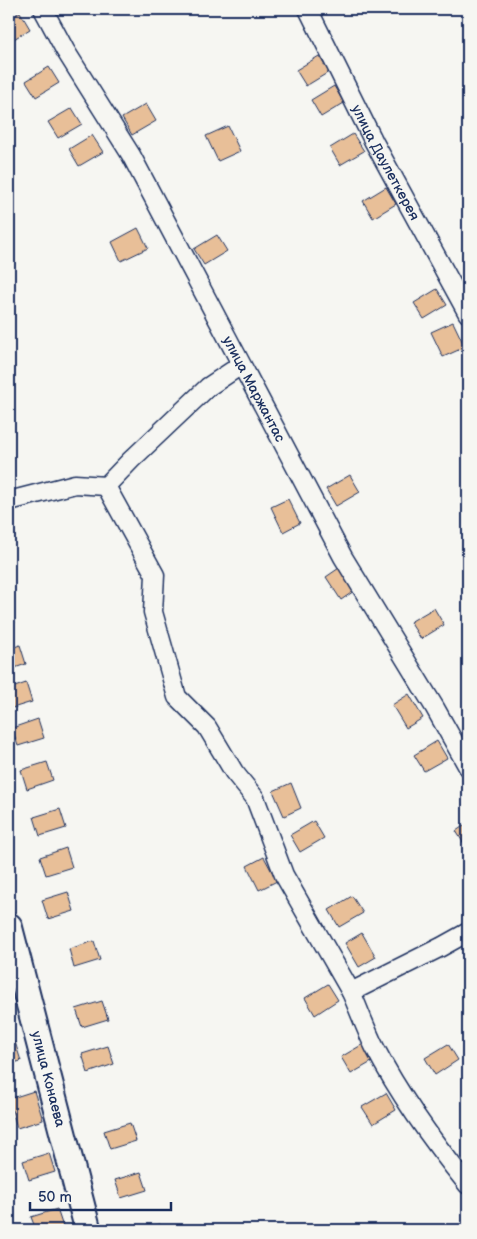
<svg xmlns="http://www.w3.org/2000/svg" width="477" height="1239" viewBox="0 0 477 1239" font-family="'Balsamiq Sans',sans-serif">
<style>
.building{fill:#e8bf98;stroke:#1b2f5e}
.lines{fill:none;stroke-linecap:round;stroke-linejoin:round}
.street-casing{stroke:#1b2f5e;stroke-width:21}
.secondary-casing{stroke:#1b2f5e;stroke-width:29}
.street{stroke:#f6f6f2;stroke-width:18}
.secondary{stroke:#f6f6f2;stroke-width:25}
.labels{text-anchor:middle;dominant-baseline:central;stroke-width:4;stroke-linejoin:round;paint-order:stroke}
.street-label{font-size:14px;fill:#1b2f5e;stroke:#f6f6f2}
</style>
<rect width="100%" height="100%" fill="#f6f6f2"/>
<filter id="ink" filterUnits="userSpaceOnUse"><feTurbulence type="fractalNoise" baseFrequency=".02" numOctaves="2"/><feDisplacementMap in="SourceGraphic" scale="10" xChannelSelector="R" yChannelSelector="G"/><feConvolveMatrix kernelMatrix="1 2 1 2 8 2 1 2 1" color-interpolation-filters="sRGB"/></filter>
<g filter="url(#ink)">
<path class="building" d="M 20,12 L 30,29 L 9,42 L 9,19 Z
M 319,56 L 329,72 L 306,86 L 296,70 Z
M 49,67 L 59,83 L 36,97 L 26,81 Z
M 334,86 L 344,103 L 321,117 L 311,100 Z
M 146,104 L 156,121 L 132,135 L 122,118 Z
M 72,108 L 82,124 L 58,138 L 48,122 Z
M 228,126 L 240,151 L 218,161 L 206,136 Z
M 353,134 L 364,151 L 340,165 L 330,148 Z
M 92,135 L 103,152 L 79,166 L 69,149 Z
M 386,187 L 396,204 L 373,218 L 363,201 Z
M 138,228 L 148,248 L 121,261 L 112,242 Z
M 217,235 L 227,251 L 204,265 L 194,249 Z
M 437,289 L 447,305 L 424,319 L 414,303 Z
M 453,322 L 465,347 L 443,357 L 431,332 Z
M 350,475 L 360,492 L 336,506 L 326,489 Z
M 288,499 L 300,523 L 283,532 L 271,507 Z
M 342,566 L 357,589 L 341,600 L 326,577 Z
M 9,604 L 15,623 L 9,625 Z
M 434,608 L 444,625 L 421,639 L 410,622 Z
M 20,645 L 26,664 L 9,670 L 9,649 Z
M 26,683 L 32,702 L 9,709 L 9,689 Z
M 409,694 L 423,718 L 406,728 L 392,705 Z
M 38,719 L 44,738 L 18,746 L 12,728 Z
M 437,741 L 447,758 L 424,771 L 414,755 Z
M 47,762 L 53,780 L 27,789 L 21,770 Z
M 291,783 L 301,808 L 284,816 L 273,791 Z
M 60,809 L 66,828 L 40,836 L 34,817 Z
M 314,821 L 324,838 L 300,852 L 290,835 Z
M 468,823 L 468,846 L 466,847 L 456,831 Z
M 66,848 L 72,867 L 46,875 L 40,857 Z
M 264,857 L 277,881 L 259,890 L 247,866 Z
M 68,892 L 74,911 L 48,919 L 42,900 Z
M 352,896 L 363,913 L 339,927 L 329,910 Z
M 362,933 L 376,957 L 359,967 L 345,943 Z
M 94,941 L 100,960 L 74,968 L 69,949 Z
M 328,984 L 338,1000 L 315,1015 L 305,998 Z
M 102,1001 L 108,1019 L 82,1027 L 76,1009 Z
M 15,1042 L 21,1061 L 9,1064 L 9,1044 Z
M 365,1043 L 375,1060 L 351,1074 L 341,1057 Z
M 448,1044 L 458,1060 L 435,1075 L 425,1058 Z
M 108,1046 L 114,1064 L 88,1073 L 82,1054 Z
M 34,1091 L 43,1120 L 17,1128 L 9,1099 Z
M 386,1093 L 396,1110 L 373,1124 L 362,1107 Z
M 130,1123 L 136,1141 L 110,1149 L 104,1131 Z
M 49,1153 L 55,1172 L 29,1180 L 23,1161 Z
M 141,1172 L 147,1190 L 121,1198 L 115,1180 Z
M 57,1209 L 63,1227 L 54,1230 L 36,1230 L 31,1217 Z
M 160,1224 L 162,1230 L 138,1230 Z"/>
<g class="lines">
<defs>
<g id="street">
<path id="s1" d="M 43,9 L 65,50 L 131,155 L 343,557 L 435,708 L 468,767"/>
<path id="s2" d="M 308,9 L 374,142 L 468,314"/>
<path d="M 241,365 L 208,387 L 131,460 L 106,486 L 155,575 L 153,612 L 177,697 L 207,727 L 234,772 L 255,798 L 284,875 L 351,992 L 441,947 L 468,932"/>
<path d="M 9,501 L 75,484 L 106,486"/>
<path d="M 351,992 C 359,1010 366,1030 375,1048 C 401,1098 433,1142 468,1185"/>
</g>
<g id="secondary">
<path id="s3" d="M 9,926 L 88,1230"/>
</g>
</defs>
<use href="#street" class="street-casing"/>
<use href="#secondary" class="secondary-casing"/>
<use href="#street" class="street"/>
<use href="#secondary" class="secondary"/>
</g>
</g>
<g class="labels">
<g class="street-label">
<text stroke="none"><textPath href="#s2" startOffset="172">улица Даулеткерея</textPath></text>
<text stroke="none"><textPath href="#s1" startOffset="435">улица Маржантас</textPath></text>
<text stroke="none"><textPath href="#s3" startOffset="158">улица Конаева</textPath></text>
</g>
</g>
<rect width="477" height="1239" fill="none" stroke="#f6f6f2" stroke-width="30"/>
<rect x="15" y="15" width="447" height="1209" fill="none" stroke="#1b2f5e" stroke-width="2" filter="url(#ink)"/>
<path d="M30 1202v8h141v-8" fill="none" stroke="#1b2f5e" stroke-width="2.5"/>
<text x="38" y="1202" font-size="15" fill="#1b2f5e" stroke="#f6f6f2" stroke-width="4" paint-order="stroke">50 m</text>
</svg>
